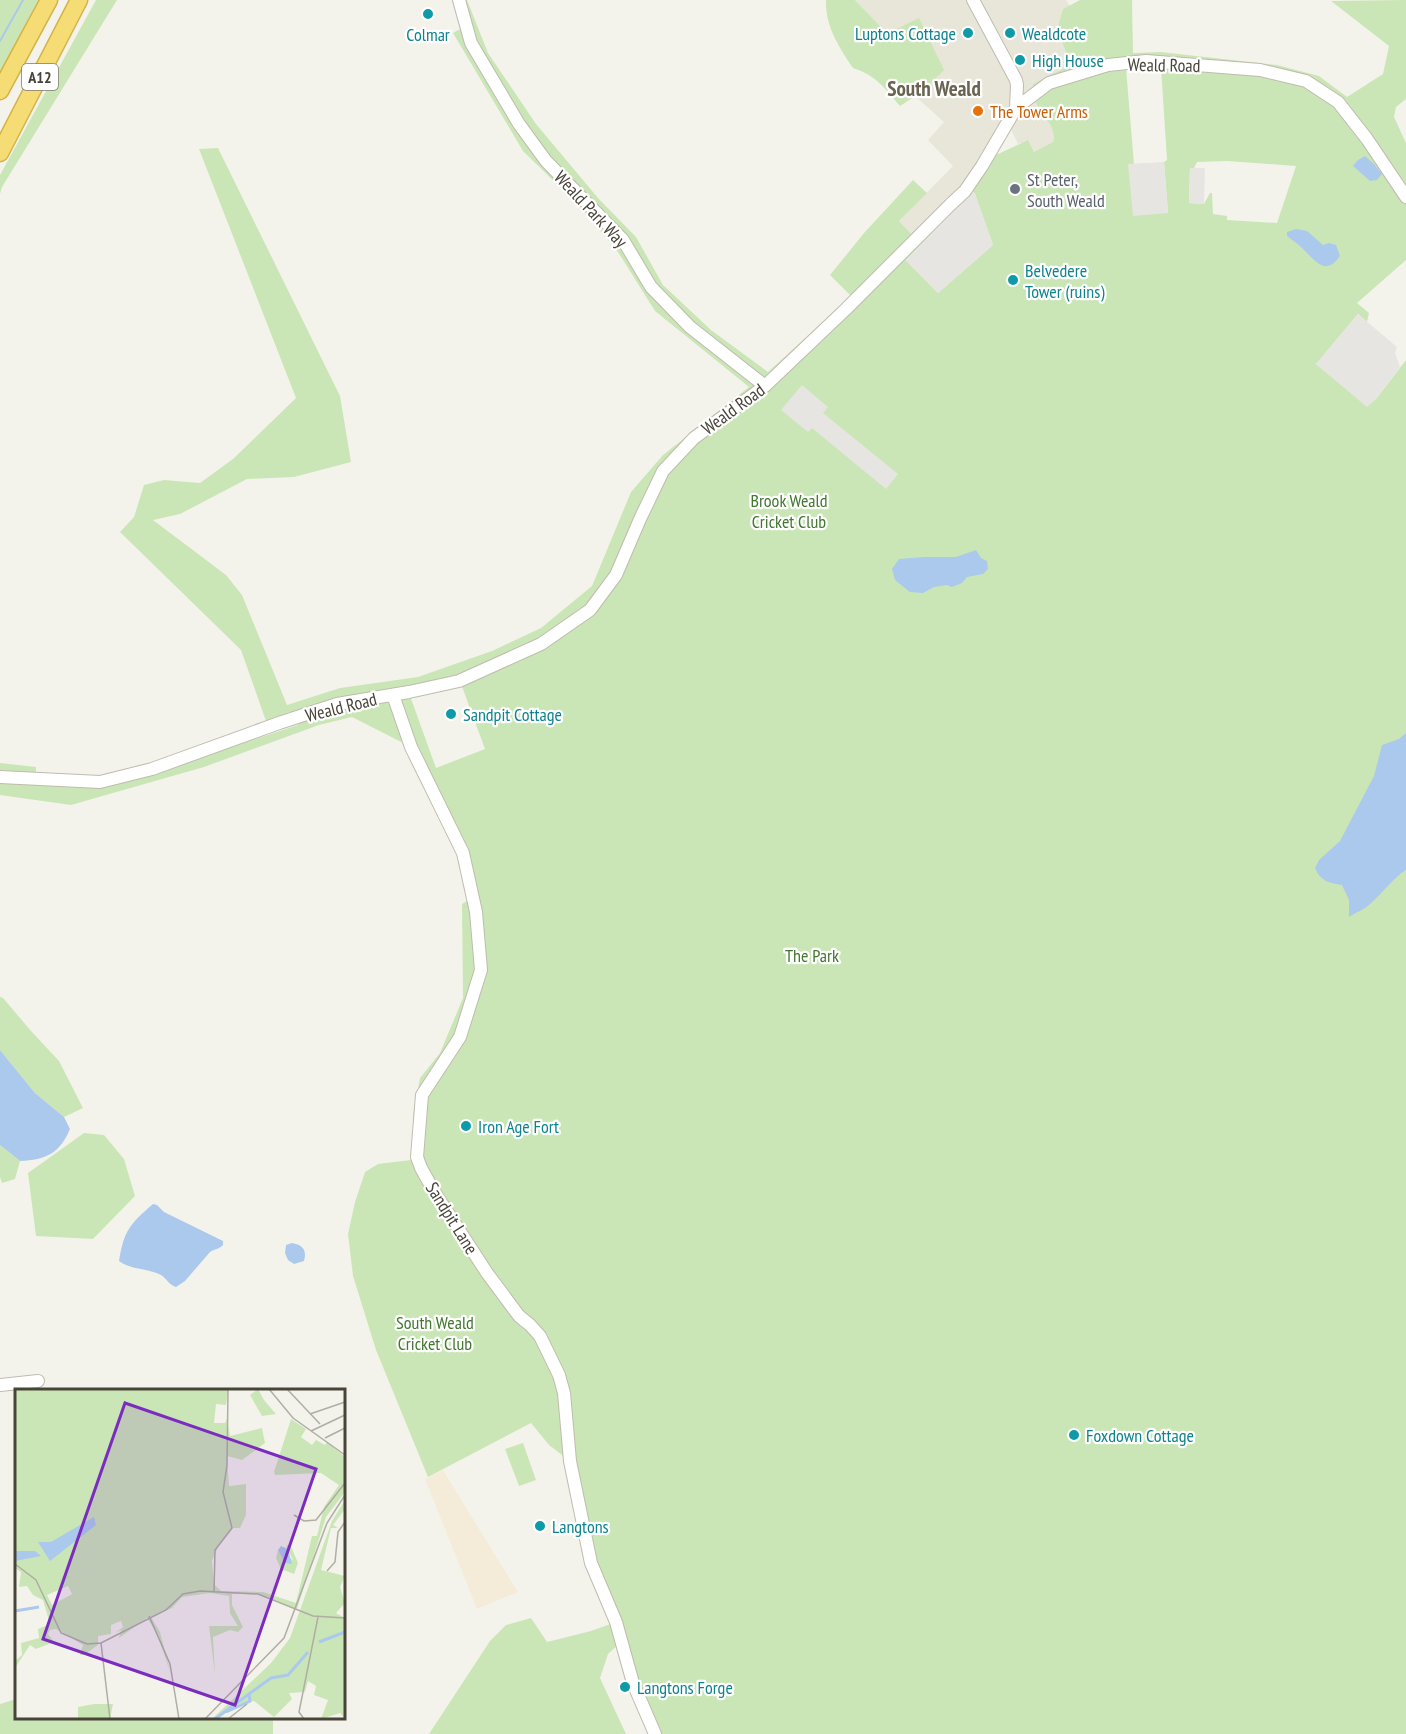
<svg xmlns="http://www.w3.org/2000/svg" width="1406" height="1734" viewBox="0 0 1406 1734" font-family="'PT Sans Narrow',sans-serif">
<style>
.residential{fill:#e8e5d9}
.commercial{fill:#f4ecd8}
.green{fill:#cae6b6;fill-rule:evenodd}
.parking{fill:#e6e5e2}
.water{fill:#abc9ed}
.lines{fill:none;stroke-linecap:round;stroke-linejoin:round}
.stream{stroke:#abc9ed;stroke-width:2}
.minor-casing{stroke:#bfbcae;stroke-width:14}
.highway-casing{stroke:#d4b345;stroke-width:19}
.minor{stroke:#fff;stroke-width:12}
.highway{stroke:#f5dc75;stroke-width:16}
.culture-dot{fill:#0f9aa8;stroke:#fff;stroke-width:2}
.food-dot{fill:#e8710a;stroke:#fff;stroke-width:2}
.worship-dot{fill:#6b7280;stroke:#fff;stroke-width:2}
.labels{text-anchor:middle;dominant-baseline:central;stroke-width:4.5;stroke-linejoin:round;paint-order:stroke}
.shield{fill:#fff;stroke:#7f7c74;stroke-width:1.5}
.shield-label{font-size:16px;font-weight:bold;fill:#484439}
.culture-label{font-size:18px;fill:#0d838f;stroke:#fff;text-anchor:start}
.street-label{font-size:18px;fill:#484439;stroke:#fff}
.food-label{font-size:18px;fill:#c56008;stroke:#fff;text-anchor:start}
.worship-label{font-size:18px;fill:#5b616d;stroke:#fff;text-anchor:start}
.park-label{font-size:18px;fill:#41772f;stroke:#fff}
.quarter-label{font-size:21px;font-weight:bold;fill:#6a6351;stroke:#fff}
.inset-river{fill:none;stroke:#abc9ed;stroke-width:3}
.inset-road{fill:none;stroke:#afada4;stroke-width:1.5}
.view{fill:#7b2cbf;fill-opacity:0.15;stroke:#7b2cbf;stroke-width:3}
.inset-edge{fill:none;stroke:#484439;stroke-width:3}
</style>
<rect width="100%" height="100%" fill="#f4f3eb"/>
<path class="residential" d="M 855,0 L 1066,0 L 1070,6 L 1063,9 L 1057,29 L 1072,65 L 1035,101 L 1047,117 L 1053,130 L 1053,142 L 1034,152 L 1028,141 L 1018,144 L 1006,119 L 982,166 L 916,239 L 899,221 L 953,166 L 928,140 L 944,122 L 915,96 L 923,91 L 884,35 L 880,26 Z"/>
<path class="commercial" d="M 443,1470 L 518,1592 L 477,1609 L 425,1479 Z"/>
<path class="green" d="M 0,0 L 38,0 L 0,73 Z
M 96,0 L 117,0 L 2,187 L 0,194 L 0,175 Z
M 455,0 L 467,0 L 488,53 L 536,124 L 598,198 L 636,237 L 663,285 L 711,330 L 768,372 L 851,296 L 830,275 L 864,233 L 913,180 L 927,193 L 899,221 L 916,239 L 951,204 L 952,212 L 906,260 L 938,293 L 993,245 L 975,194 L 971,190 L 996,155 L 1028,140 L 1034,152 L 1053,142 C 1057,123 1039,115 1035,99 C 1033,94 1033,89 1033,84 L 1071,65 L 1057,29 L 1063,9 L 1080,0 L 1132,0 L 1133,53 L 1161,52 L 1277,65 L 1319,76 L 1347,97 L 1383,74 L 1389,46 L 1331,1 L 1406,0 L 1406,99 L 1396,107 L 1394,117 L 1406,143 L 1406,260 L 1357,303 L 1369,313 L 1367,322 L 1358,314 L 1316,364 L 1367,406 L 1376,399 L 1406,360 L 1406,1734 L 655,1734 L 621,1642 L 608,1654 L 600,1678 L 626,1734 L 429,1734 L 490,1641 L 506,1625 L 531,1618 L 547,1642 L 591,1631 L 616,1622 L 591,1563 L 570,1461 L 549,1445 L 531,1423 L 428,1477 L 376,1350 L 353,1276 L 348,1234 L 355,1202 L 365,1172 L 378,1164 L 411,1160 L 413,1154 L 414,1134 L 413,1116 L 420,1078 L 440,1053 L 463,998 L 462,904 L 473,897 L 463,853 L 411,747 L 352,717 L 319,725 L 204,767 L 71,805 L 0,795 L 0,784 L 30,784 L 78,787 L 176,765 L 298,725 L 289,712 L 266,721 L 241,650 L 120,532 L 134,517 L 144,485 L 164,480 L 200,483 L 233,459 L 296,398 L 199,149 L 218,148 L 340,396 L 351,462 L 294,477 L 247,479 L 180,514 L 153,520 L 226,575 L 242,595 L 287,705 L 340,688 L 418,677 L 492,651 L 541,628 L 592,586 L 631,492 L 663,455 L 749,387 L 655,311 L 618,252 L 582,209 L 523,151 L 453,33 L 462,28 ZM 1144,65 L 1161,67 L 1167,160 L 1164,162 L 1168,213 L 1129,164 L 1134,164 L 1126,68 ZM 1227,161 L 1296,166 L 1277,223 L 1227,220 L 1227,216 L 1213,214 L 1212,193 L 1210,193 L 1204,204 L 1189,203 L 1190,168 L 1194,168 L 1197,162 ZM 460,681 L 485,749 L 436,768 L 409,693 Z
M 826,0 L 855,0 L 880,26 L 884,35 L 919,18 L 944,70 L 923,91 L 900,106 C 885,89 876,75 853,68 C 839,47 825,26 826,0 Z
M 0,763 L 36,767 L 36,774 L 0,773 Z
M 0,997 L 3,998 L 32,1032 L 59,1061 L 83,1108 L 64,1117 L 35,1093 L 0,1050 Z
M 84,1133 L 104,1135 L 124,1159 L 135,1196 L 93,1239 L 36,1236 L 28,1173 Z
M 0,1145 L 20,1161 L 15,1179 L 2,1183 L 0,1177 Z
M 523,1443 L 536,1480 L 519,1486 L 505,1449 Z
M 16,1699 L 16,1718 L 273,1718 L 273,1734 L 0,1734 L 0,1704 Z"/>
<path class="parking" d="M 1164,162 L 1168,213 L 1133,216 L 1128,164 Z
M 1190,168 L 1205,168 L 1204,204 L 1189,203 Z
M 971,190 L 975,194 L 993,245 L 938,293 L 904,259 L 906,260 L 966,199 L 965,197 Z
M 1358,314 L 1397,347 L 1395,353 L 1400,367 L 1376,399 L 1367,407 L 1316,364 Z
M 802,385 L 828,407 L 823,413 L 898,474 L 886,489 L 812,428 L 808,432 L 781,410 Z"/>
<path class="water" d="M 1365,156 L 1374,164 L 1382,174 L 1377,180 L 1370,181 L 1353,166 L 1358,160 Z
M 1296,229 L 1307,231 L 1323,245 L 1329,243 L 1336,245 L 1340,256 C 1325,278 1314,259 1302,248 C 1298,244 1292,240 1287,236 L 1287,232 Z
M 976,550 L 981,558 L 987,561 L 988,569 L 983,574 L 967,577 L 962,583 L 952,587 L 947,585 L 934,587 L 923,593 L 910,592 L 895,580 L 892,569 L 899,559 L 925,557 L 956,557 Z
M 1406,733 L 1406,870 C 1392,879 1383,893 1370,904 C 1364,910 1356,912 1349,917 L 1349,900 L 1342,885 C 1329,883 1320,881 1315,868 L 1319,860 L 1340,841 L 1374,776 L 1382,745 L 1399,739 Z
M 0,1050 L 35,1093 L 64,1117 L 70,1129 C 60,1153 46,1160 20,1161 L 0,1145 Z
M 153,1204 L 157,1205 L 164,1212 L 223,1241 L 223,1245 C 220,1249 214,1249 210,1252 L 185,1281 L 176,1287 C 169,1285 167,1279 161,1275 C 147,1268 131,1270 119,1261 C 124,1230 130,1224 153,1204 Z
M 292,1243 C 303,1245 307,1250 304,1261 L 294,1264 L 288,1260 L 285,1253 L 286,1245 Z"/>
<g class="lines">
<path class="stream" d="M 0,41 L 23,0"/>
<defs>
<path id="minor" d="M 459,0 L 471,43 L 519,124 L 546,161 L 623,240 L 651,287 L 690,327 L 765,386
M 973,0 L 1016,80 L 1017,85 L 1016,108
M 393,695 L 411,747 L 463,853 L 476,912 L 481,970 L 460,1037 L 422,1095 L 417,1157 L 421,1168 L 435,1193 L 487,1273 L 519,1316 L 530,1325 L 540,1336 L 559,1375 L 564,1393 L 570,1461 L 591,1563 L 616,1622 L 633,1683 L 655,1734
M 0,777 L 100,782 L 152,769 L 279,723 L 337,704 L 409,692 L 459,681 L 541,644 L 590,610 L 616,575 L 640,519 L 663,471 L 694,438 L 765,386 L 846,309 L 951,204 L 965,191 L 982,166 L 1016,108 L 1049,83 L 1108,65 L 1146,61 L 1260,70 L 1306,81 L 1338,102 L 1367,139 L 1406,197
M 0,1385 L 38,1381"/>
<path id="highway" d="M 0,91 L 49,0
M 0,153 L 79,0"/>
</defs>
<use href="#minor" class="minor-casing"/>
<use href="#highway" class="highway-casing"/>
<use href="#minor" class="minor"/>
<use href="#highway" class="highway"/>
</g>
<g class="culture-dot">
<circle cx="428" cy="14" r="6"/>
<circle cx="968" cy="33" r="6"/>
<circle cx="1010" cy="33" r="6"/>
<circle cx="1020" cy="60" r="6"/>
<circle cx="1013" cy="280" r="6"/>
<circle cx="451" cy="714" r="6"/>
<circle cx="466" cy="1126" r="6"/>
<circle cx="1074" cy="1435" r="6"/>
<circle cx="540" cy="1526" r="6"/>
<circle cx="625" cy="1687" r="6"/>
</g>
<circle class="food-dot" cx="978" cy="111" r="6"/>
<circle class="worship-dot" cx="1015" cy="189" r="6"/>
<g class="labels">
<rect class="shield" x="22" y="64" width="36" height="26" rx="4.5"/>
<g class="shield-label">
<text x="40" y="77">A12</text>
</g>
<g class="culture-label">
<text x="956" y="33" text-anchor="end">Luptons Cottage</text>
<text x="1022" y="33">Wealdcote</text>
<text x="428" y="34" text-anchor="middle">Colmar</text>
<text x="1032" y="60">High House</text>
<text x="1025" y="270">Belvedere<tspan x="1025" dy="21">Tower (ruins)</tspan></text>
<text x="463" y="714">Sandpit Cottage</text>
<text x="478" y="1126">Iron Age Fort</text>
<text x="1086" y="1435">Foxdown Cottage</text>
<text x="552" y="1526">Langtons</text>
<text x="637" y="1687">Langtons Forge</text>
</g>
<g class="street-label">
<text transform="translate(1164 65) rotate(1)">Weald Road</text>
<text transform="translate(591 209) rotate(47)">Weald Park Way</text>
<text transform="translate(733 409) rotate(-36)">Weald Road</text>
<text transform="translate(341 707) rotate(-14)">Weald Road</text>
<text transform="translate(452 1218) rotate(58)">Sandpit Lane</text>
</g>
<g class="food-label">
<text x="990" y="111">The Tower Arms</text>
</g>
<g class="worship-label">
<text x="1027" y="179">St Peter,<tspan x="1027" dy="21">South Weald</tspan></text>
</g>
<g class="park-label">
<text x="789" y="500">Brook Weald<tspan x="789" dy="21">Cricket Club</tspan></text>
<text x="812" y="955">The Park</text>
<text x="435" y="1322">South Weald<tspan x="435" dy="21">Cricket Club</tspan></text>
</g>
<g class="quarter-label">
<text x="934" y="88">South Weald</text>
</g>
</g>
<g transform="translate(15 1389)">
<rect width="330" height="330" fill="#f4f3eb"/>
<path d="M 0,0 L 213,0 L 211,16 L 201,15 L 199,34 L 210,34 L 212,30 L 215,47 L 247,39 L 250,54 L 227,71 L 212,67 L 214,97 L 231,95 L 231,126 L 225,139 L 218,139 L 203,158 L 197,172 L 199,195 L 206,202 L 248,203 L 281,214 L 297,147 L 302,147 L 309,118 L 324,96 L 306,84 L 260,86 L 259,83 L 276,30 L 291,40 L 286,48 L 297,56 L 301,51 L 310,56 L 312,53 L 330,68 L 330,103 L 311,128 L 282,220 L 242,204 L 217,205 L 217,216 L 228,238 L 223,243 L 215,241 L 198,248 L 200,286 L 194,237 L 223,237 L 215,224 L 214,207 L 195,204 L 167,208 L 157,219 L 136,228 L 145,243 L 156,286 L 143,246 L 132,229 L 104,249 L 106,241 L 100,244 L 108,238 L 106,232 L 96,236 L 96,245 L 83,247 L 83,256 L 69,266 L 65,266 L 68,256 L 41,240 L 35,241 L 33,245 L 39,253 L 21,260 L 15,256 L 0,279 L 0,272 L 7,266 L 6,254 L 24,249 L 23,240 L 35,235 L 28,211 L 18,206 L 12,197 L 4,198 L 6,183 L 0,179 ZM 53,197 L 57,205 L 37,216 L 32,206 ZM 243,0 L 249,11 L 261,25 L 247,27 L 235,6 ZM 330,111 L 330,120 L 318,136 L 323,139 L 316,139 L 306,181 L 330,187 L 325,198 L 330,214 L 321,224 L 330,229 L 330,330 L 325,324 L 306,330 L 313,311 L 299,306 L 301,297 L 293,292 L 290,303 L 274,304 L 277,310 L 259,328 L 239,312 L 233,312 L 197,330 L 256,274 L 275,249 L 317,132 ZM 275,155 L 283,174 L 279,185 L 266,180 L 261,169 L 263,161 L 278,171 L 271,157 ZM 79,315 L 98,315 L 95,330 L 63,330 L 63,318 Z" fill="#cae6b6" fill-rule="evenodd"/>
<path d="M 79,128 L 81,136 L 35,172 L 23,153 L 36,153 ZM 266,157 L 273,160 L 277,175 L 270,174 L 263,161 ZM 0,162 L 20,162 L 26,167 L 0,172 Z" fill="#abc9ed"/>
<path class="inset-river" d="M 0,222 L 24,218M 304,253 L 330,243M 211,323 L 235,312 L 234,305M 200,330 L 256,289 L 273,286 L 293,263"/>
<path class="inset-road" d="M 254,0 L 278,29 L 330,66M 272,0 L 305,35M 295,25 L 330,13M 296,42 L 330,26M 310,49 L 330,39M 279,126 L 289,132 L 301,131 L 330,94M 0,175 L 21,191 L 46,244 L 72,255 L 86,254 L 151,221 L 168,205 L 185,202 L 243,205 L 298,227 L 330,229M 312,182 L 320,173 L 323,143 L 330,133M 199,203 L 200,161 L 217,139 L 208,103 L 212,76 L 213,0M 134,227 L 155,275 L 164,330M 86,254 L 95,330M 190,330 L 269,249 L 312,134 L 330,106M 213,330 L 232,315M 289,330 L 284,323 L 303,228"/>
<path class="view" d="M 110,14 L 301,80 L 220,316 L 28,250 Z"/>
<rect width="330" height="330" class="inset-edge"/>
</g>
</svg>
